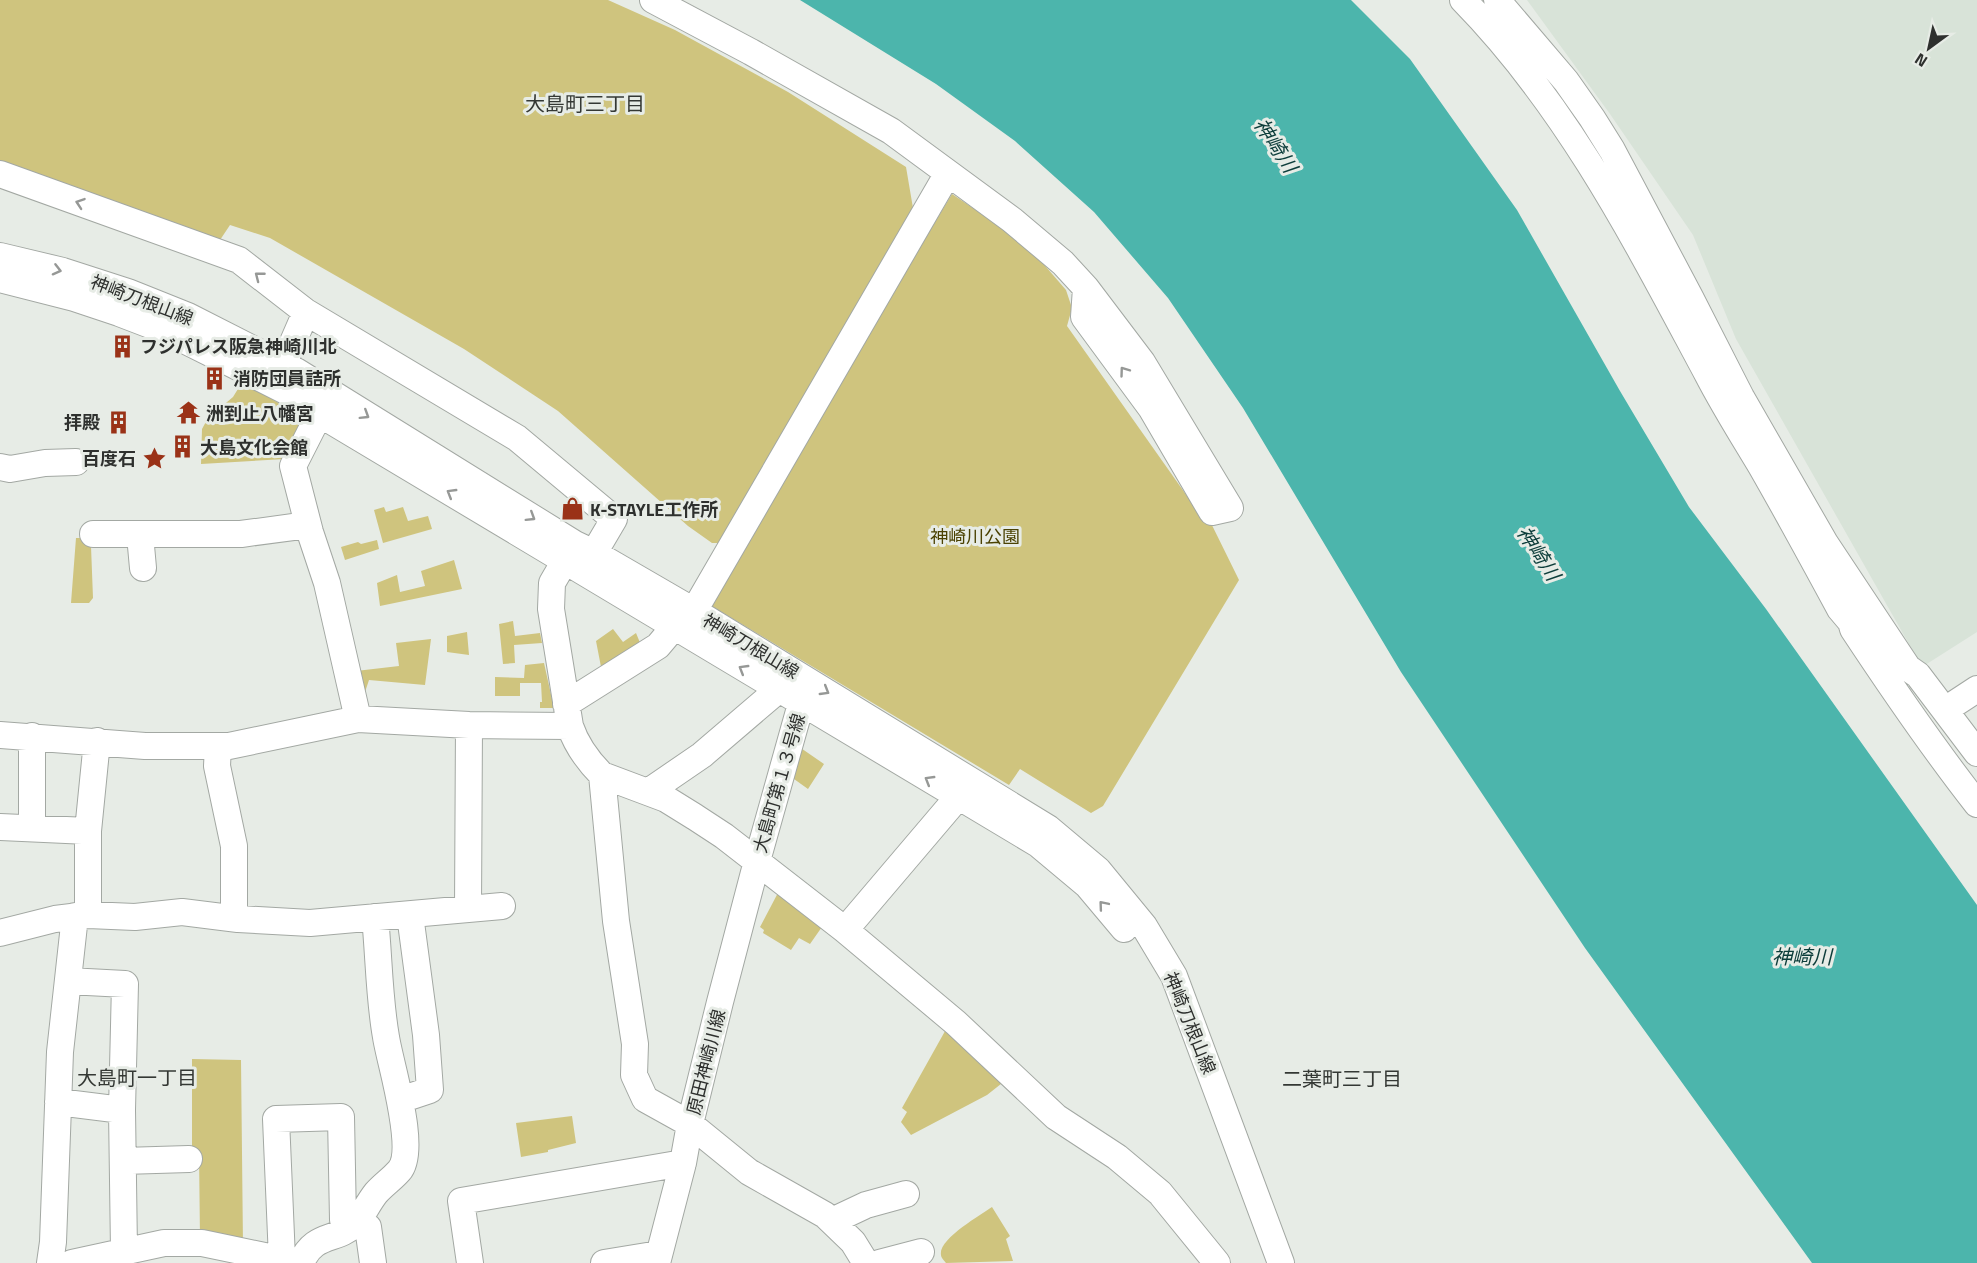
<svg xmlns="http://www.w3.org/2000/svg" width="1977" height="1263" viewBox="0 0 1977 1263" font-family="'Titillium Web','Noto Sans JP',sans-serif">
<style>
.built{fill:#d8e3d8}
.green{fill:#cfc47e}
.water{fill:#4cb5ac}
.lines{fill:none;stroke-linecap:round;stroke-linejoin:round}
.minor-casing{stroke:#a3a8a3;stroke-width:28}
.minor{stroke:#fff;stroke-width:26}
.oneway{stroke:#969896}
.labels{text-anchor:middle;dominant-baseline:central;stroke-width:6;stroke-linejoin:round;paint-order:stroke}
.street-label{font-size:18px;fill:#2e302e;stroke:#e7ece6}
.poi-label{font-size:18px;font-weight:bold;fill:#2e302e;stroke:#e7ece6;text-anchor:start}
.park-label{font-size:18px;fill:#4b4203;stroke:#e7ece6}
.neighbourhood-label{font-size:20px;fill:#343834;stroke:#e7ece6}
.water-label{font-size:20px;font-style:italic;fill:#0c3d3a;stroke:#e7ece6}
</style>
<rect width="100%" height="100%" fill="#e7ece6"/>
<path class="built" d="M 1527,0 L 1977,0 L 1977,632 L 1922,667 L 1736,339 L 1693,235 L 1610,114 Z"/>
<path class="green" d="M 0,0 L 608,0 L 675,30 L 788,92 L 906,167 L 914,214 L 722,543 L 712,543 L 688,526 L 558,411 L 464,349 L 270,238 L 230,225 L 220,240 L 0,167 Z
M 952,194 L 1007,231 L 1034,253 L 1066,290 L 1072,308 L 1067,326 L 1187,496 L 1206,513 L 1239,580 L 1103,806 L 1091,813 L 1020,769 L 1009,785 L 705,602 Z
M 241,384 C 261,394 293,405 301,427 L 285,459 L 201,464 L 202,429 L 208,418 L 233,397 Z
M 384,507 L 386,512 L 403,507 L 408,521 L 428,516 L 432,529 L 383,543 L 374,510 Z
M 76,538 L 82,538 L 83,542 L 91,546 L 93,598 L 89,603 L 71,603 Z
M 377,540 L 379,549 L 345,560 L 341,547 L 358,542 L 361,544 Z
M 454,560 L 462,589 L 380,606 L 377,583 L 397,575 L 400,592 L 425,586 L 421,571 Z
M 513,621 L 515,636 L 540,633 L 542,643 L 514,645 L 515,663 L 503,664 L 499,624 Z
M 613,629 L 623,642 L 636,633 L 643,650 L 602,672 L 596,641 Z
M 467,632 L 469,655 L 447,652 L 447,636 Z
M 431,639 L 425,685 L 369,680 L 361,704 L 356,671 L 399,666 L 396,643 Z
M 544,663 L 554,708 L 540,708 L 540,702 L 542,702 L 541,683 L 520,683 L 520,696 L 495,696 L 495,677 L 524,678 L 525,665 Z
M 795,744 L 824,764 L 808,789 L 787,774 Z
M 780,889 L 824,924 L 810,944 L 799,938 L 791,950 L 763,933 L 764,930 L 760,927 Z
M 949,1024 L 1006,1080 L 987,1095 L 911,1135 L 901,1122 L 907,1112 L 902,1108 Z
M 192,1059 L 241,1060 L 243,1246 L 200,1239 L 199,1152 L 192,1152 Z
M 572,1116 L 576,1143 L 548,1150 L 548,1152 L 521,1157 L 516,1123 Z
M 992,1207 L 1010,1236 L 1006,1239 L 1013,1261 L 946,1263 C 944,1260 941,1258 941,1255 C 938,1239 981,1215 992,1207 Z"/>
<path class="water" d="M 800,0 L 1351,0 L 1410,59 L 1517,210 L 1620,391 L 1689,507 L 1766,609 L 1977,905 L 1977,1263 L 1812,1263 L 1585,948 L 1401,672 L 1243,408 L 1168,298 L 1094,212 L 1015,141 L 936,84 Z"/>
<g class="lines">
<defs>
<path id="minor" d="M 653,0 L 751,52 L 891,131 L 1012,220 L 1063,263 L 1086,288 L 1142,362 L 1230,508 L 1212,512 L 1151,408 L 1084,317 L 1086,288
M 1463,0 C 1569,108 1637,243 1708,375 C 1724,406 1743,436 1761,466 C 1788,513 1814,561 1840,609 L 1851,622 L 1853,629 C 1892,688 1933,748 1977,804
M 1497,0 L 1566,81 L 1592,118 L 1612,150 L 1690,297 L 1741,397 L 1825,543 L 1908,668 L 1918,675 L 1977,753
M 0,174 L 239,260 L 306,312 L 517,438 L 614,519 L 594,553
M 0,256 L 63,271 L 128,292 L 188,316 L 296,371 L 575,544 L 594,553 L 694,611 L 1048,828 L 1098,870 L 1144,926 L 1174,976 L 1281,1263
M 0,279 L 74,298 L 119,313 L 166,331 L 284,390 L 323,416 L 1038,844 L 1087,885 L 1124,929
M 283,365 L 306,312
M 0,467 L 10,469 L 45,463 L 76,462
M 93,534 L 241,534 L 308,525
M 140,535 L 143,568
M 573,547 L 552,583 L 551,609 L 570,726 C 576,744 589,762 602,775 L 666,799 L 695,817 L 724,836 L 845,930 L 956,1023 L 1056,1117 L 1117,1157 L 1160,1193 L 1217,1263
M 694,611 L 948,173
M 566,704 L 658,646 L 674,627
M 1945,710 L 1977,689
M 358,719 L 469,725 L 570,726
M 0,735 L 145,746 L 229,746 L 358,719 L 327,583 L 310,532 L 293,466 L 327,399
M 218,746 L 217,766 L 234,846 L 234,918
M 602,775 L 616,921 L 635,1044 L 634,1075 L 645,1099 L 690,1124 L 749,1172 L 825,1215 L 853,1242 L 866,1263
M 648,792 L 702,755 L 778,690
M 0,827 L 88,831
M 32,828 L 32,736
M 468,909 L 469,725
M 88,915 L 88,831 L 97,741
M 845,930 L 958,797
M 0,933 L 55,919 L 88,915 L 135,917 L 182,912 L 238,919 L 310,923 L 502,906
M 68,981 L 125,984 L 122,1110 L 124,1251
M 400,1100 L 430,1090 L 426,1035 L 410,915
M 58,1102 L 122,1110
M 123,1161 L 189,1159
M 832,1221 L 866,1205 L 906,1194
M 368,1227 L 373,1263
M 282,1259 L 276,1119 L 341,1117 L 343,1220 L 348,1229
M 50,1263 L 53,1242 L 60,1052 L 75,916
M 72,1263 L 164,1243 L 202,1243 L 298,1263
M 301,1263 C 314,1232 336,1242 355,1224 C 363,1215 368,1203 376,1193 C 383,1185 392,1179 399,1171 C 418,1150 390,1064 386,1037 C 379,998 379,957 375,917
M 470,1263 L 461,1201 L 683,1163
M 604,1263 L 659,1254
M 657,1263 L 683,1163 L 690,1124 L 720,1002 L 757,861 L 801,704
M 879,1263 L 921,1252"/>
</defs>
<use href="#minor" class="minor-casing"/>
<use href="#minor" class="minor"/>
</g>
<defs><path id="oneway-chevron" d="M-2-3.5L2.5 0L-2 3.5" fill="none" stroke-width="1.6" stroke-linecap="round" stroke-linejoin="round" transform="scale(1.5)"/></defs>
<g class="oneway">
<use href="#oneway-chevron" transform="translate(80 203) rotate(-161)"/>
<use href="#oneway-chevron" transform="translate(57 270) rotate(14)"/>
<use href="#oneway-chevron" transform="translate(259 276) rotate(-142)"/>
<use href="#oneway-chevron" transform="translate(1124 371) rotate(-126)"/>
<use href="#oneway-chevron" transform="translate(365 415) rotate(32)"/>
<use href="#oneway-chevron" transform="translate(451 493) rotate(-149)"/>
<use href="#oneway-chevron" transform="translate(531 517) rotate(32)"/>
<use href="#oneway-chevron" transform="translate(743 669) rotate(-149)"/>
<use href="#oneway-chevron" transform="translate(825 691) rotate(31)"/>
<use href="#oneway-chevron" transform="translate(929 780) rotate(-149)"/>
<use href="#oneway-chevron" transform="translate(1103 905) rotate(-130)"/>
</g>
<defs>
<symbol id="building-bare" viewBox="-9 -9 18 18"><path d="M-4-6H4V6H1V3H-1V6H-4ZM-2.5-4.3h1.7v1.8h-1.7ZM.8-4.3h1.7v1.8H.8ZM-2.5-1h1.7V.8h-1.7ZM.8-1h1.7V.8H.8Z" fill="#9a3217" stroke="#e7ece6" stroke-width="2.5" paint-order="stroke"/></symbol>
<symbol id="temple-bare" viewBox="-9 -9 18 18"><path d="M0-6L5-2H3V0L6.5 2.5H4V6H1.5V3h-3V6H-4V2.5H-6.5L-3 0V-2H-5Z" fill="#9a3217" stroke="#e7ece6" stroke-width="2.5" paint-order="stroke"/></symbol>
<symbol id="sight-bare" viewBox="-9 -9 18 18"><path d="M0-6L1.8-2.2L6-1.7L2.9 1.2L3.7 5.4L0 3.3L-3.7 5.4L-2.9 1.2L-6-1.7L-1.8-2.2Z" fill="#9a3217" stroke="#e7ece6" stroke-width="2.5" paint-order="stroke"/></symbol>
<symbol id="shop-bare" viewBox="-9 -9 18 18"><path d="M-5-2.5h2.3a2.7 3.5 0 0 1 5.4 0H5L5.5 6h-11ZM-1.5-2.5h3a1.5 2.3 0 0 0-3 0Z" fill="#9a3217" stroke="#e7ece6" stroke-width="2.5" paint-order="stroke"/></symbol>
</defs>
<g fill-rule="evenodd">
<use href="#building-bare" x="106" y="330" width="33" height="33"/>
<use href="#building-bare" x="198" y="362" width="33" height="33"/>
<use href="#temple-bare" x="172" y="396" width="33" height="33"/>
<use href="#building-bare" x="102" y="406" width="33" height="33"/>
<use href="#building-bare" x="166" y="430" width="33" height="33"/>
<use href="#sight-bare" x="138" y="442" width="33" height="33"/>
<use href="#shop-bare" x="556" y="492" width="33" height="33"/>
</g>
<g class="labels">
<g class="street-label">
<text transform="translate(142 300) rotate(21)">神崎刀根山線</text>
<text transform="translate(751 646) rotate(31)">神崎刀根山線</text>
<text transform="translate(779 783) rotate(-74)">大島町第１３号線</text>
<text transform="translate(1190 1023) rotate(68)">神崎刀根山線</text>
<text transform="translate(706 1062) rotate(-76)">原田神崎川線</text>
</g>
<g class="poi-label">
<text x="140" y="346">フジパレス阪急神崎川北</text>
<text x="233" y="378">消防団員詰所</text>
<text x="206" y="413">洲到止八幡宮</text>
<text x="100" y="422" text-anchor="end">拝殿</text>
<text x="200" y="447">大島文化会館</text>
<text x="136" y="458" text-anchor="end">百度石</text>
<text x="590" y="509">K-STAYLE工作所</text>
</g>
<g class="park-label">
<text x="975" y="536">神崎川公園</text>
</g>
<g class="neighbourhood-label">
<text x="585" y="103">大島町三丁目</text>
<text x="137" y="1077">大島町一丁目</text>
<text x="1342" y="1078">二葉町三丁目</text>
</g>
<g class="water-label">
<text transform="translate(1276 145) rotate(57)">神崎川</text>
<text transform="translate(1539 553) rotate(57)">神崎川</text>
<text x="1802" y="956">神崎川</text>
</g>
</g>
<g transform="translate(1929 48) rotate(213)" stroke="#e7ece6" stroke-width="4.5" paint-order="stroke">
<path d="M0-4.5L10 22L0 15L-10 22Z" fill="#2e302e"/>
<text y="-9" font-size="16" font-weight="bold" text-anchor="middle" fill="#2e302e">N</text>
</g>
</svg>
